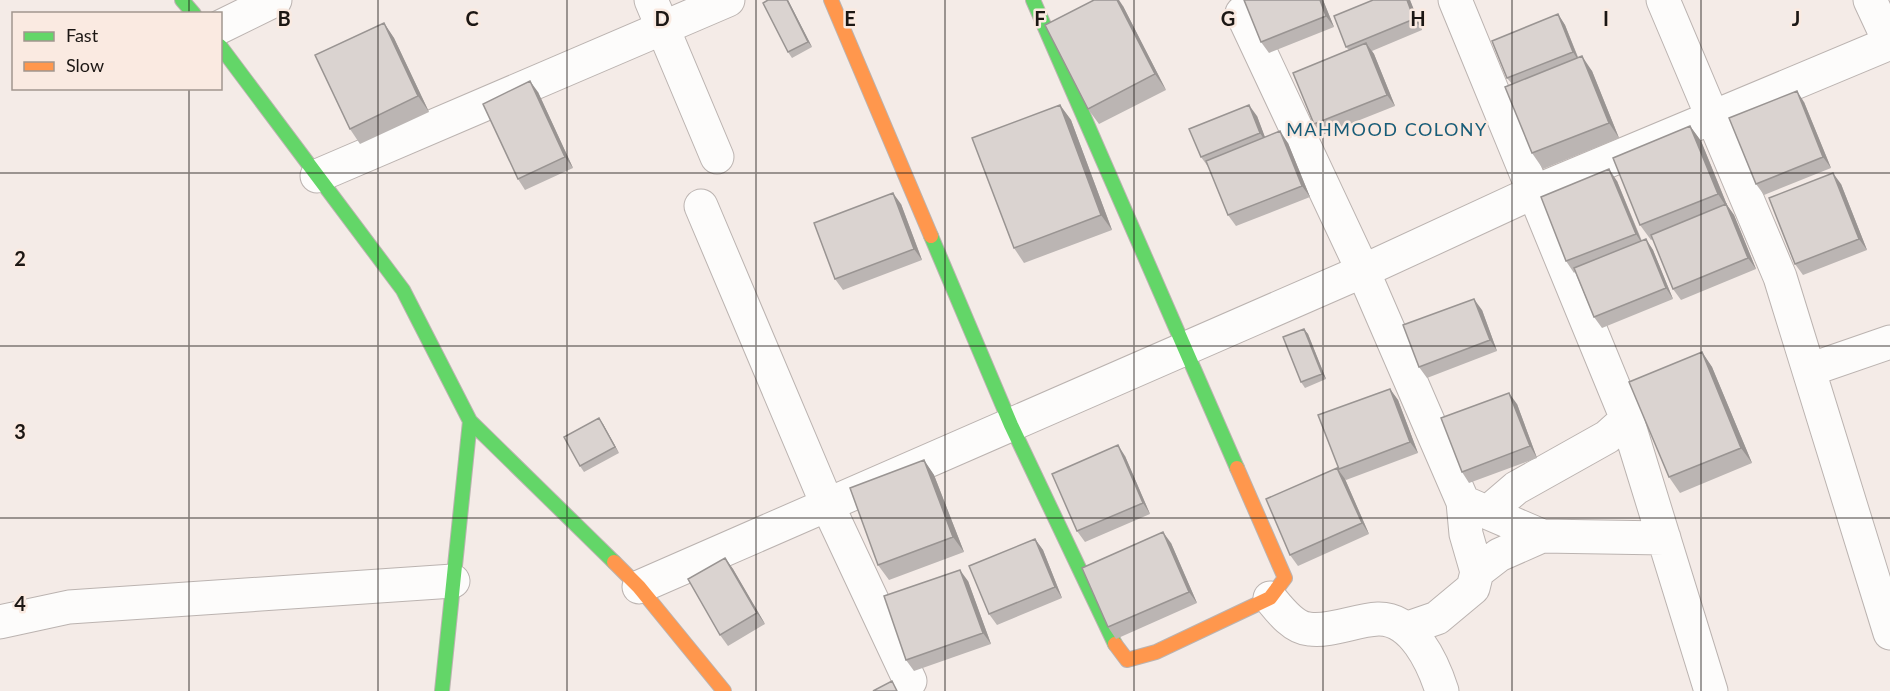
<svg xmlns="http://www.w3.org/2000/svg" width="1890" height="691" viewBox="0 0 1890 691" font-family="Lato,sans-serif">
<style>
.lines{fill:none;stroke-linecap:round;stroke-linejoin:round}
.street-casing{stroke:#bbb3b0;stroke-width:35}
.fast-casing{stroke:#bbb3b0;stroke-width:16}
.slow-casing{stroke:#bbb3b0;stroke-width:16}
.street{stroke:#fdfcfb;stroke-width:33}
.fast{stroke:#63d668;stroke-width:14}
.slow{stroke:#ff974d;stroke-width:14}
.wall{fill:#bbb5b3}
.shaded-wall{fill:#999492}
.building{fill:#dad3d0;stroke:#999492;stroke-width:1.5}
.grid{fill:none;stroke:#1c1714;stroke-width:1.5;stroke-opacity:0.55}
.labels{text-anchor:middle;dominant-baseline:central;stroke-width:5;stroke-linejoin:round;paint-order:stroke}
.neighbourhood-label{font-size:18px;letter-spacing:1.5px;fill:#175c78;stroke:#faeae1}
.grid-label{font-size:20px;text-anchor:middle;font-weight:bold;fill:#1c1714;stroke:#faeae1;stroke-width:5;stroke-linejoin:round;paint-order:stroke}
</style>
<rect width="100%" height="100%" fill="#f4ebe7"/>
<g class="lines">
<defs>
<path id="street" d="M 651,0 L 717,157
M 1455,0 L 1627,419 L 1711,691
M 1663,0 L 1780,277 L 1890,633
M 1870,0 L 1890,43
M 1242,13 L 1363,271 L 1463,502 L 1466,534 L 1477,572 L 1473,588 L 1437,618 L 1408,628
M 220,27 L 275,0
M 317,176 L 728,0
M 701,206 L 827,504 L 910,681
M 1809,370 L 1890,342
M 1463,502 L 1542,536 L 1664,538
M 1488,512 L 1516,488 L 1607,437 L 1627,419
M 1477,572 L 1499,555 L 1542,536
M 639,587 L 1363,271 L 1534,192 L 1890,43
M 1270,598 C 1279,609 1293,628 1309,629 C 1332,632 1355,620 1378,619 C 1413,618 1433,663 1442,691
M 0,622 L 69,607 L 453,581"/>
<path id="fast" d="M 182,0 L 194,14
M 1033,0 L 1237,468
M 220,46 L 403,290 L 470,421 L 614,562
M 931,236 L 1011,425 L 1115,644
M 442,691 L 470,421"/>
<path id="slow" d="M 831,0 L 931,236
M 614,562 L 639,587 L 724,691
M 1115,644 L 1127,660 L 1156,652 L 1270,598 L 1285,578 L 1237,468"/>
</defs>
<use href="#street" class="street-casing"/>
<use href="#fast" class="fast-casing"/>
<use href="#slow" class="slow-casing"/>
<use href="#street" class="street"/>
<use href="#fast" class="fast"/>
<use href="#slow" class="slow"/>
</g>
<path class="wall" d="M 768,0 L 788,0 L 812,47 L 792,58 L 788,52 Z
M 1244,0 L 1323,0 L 1334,27 L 1269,53 L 1261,42 Z
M 1410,0 L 1422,30 L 1372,51 L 1374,54 L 1395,106 L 1322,135 L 1314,124 L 1349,50 L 1346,47 Z
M 1123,6 L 1166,90 L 1099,124 L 1088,109 Z
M 1558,14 L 1565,25 L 1578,57 L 1592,71 L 1619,138 L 1543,169 L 1532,153 L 1512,84 L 1507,78 Z
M 384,23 L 394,38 L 429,112 L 360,144 L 350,129 Z
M 538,92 L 573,168 L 525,190 L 518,179 Z
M 1804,102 L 1831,168 L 1764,195 L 1756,184 Z
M 1060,105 L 1071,120 L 1112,230 L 1024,263 L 1014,248 Z
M 1257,116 L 1265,138 L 1288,143 L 1310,197 L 1236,226 L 1228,215 L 1209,168 L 1201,157 Z
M 1690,126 L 1701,141 L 1727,205 L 1734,215 L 1756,269 L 1681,300 L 1673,289 L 1653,239 L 1651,240 L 1640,225 Z
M 1617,181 L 1642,241 L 1646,239 L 1653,250 L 1673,299 L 1602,328 L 1594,317 L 1575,272 L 1574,273 L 1566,261 Z
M 1841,184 L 1867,250 L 1803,275 L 1795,264 Z
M 901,204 L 922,260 L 843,290 L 835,279 Z
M 1482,310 L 1497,351 L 1427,378 L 1419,367 Z
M 1304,329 L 1308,334 L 1326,379 L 1305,388 L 1301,382 Z
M 1702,352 L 1712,367 L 1752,463 L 1680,493 L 1669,477 Z
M 1390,389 L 1398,400 L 1418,453 L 1346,480 L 1345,479 L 1369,534 L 1298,566 L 1290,555 L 1337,468 Z
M 1517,404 L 1537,458 L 1469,483 L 1462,472 Z
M 603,424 L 619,453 L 584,472 L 580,466 Z
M 1125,456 L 1150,514 L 1085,542 L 1077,531 Z
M 924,460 L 934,475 L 964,552 L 889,580 L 878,565 Z
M 1035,539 L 1043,550 L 1062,598 L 997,625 L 989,614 Z
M 1171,543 L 1197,603 L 1116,639 L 1108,627 Z
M 725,558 L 733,569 L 765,624 L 728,646 L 720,635 Z
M 968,581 L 991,644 L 914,671 L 906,660 Z"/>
<path class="shaded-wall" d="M 787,0 L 788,0 L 812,47 L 808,42 Z
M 1117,0 L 1119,0 L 1123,6 L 1166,90 L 1155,74 Z
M 1320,0 L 1323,0 L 1334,27 L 1326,16 Z
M 1407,0 L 1410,0 L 1422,30 L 1414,19 Z
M 1558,14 L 1565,25 L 1580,63 L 1573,52 Z
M 384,23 L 394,38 L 429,112 L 418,96 Z
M 1366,43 L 1374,54 L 1395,106 L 1387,95 Z
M 1582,56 L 1592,71 L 1619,138 L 1609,123 Z
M 530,81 L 538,92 L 573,168 L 565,157 Z
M 1797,91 L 1804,102 L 1831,168 L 1823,157 Z
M 1060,105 L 1071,120 L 1112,230 L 1101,215 Z
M 1249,105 L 1257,116 L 1268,145 L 1260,133 Z
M 1690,126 L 1701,141 L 1727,205 L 1734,215 L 1756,269 L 1748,258 L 1727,208 L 1718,194 Z
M 1280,131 L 1288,143 L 1310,197 L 1302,186 Z
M 1609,169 L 1617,181 L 1643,245 L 1636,234 Z
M 1833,173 L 1841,184 L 1867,250 L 1859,239 Z
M 893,193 L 901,204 L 922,260 L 914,249 Z
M 1646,239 L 1653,250 L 1673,299 L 1666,288 Z
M 1474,299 L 1482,310 L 1497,351 L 1490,340 Z
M 1304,329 L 1308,334 L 1326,379 L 1322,374 Z
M 1702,352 L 1712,367 L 1752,463 L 1741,448 Z
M 1390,389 L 1398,400 L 1418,453 L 1410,442 Z
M 1509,393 L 1517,404 L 1537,458 L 1530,446 Z
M 599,418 L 603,424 L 619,453 L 615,447 Z
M 1118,445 L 1125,456 L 1150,514 L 1143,503 Z
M 924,460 L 934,475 L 964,552 L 953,537 Z
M 1337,468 L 1345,479 L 1369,534 L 1362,523 Z
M 1163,532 L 1171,543 L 1197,603 L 1189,592 Z
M 1035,539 L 1043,550 L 1062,598 L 1055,587 Z
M 725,558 L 733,569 L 765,624 L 757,613 Z
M 960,570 L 968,581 L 991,644 L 983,633 Z"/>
<path class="building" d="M 768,0 L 787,0 L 808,42 L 788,52 L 763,3 Z
M 1094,0 L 1117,0 L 1155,74 L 1088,109 L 1045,25 Z
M 1244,0 L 1320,0 L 1326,16 L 1261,42 Z
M 1373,0 L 1407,0 L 1414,19 L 1346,47 L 1334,16 Z
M 1558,14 L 1573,52 L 1507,78 L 1492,41 Z
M 384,23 L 418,96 L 350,129 L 315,55 Z
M 1366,43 L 1387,95 L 1314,124 L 1293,73 Z
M 1582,56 L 1609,123 L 1532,153 L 1505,87 Z
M 530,81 L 565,157 L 518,179 L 483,104 Z
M 1797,91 L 1823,157 L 1756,184 L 1729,118 Z
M 1060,105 L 1101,215 L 1014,248 L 972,138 Z
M 1249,105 L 1260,133 L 1201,157 L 1189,129 Z
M 1690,126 L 1718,194 L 1640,225 L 1613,158 Z
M 1280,131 L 1302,186 L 1228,215 L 1206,161 Z
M 1609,169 L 1636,234 L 1566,261 L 1541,197 Z
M 1833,173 L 1859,239 L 1795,264 L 1769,198 Z
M 893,193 L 914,249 L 835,279 L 814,223 Z
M 1726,204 L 1748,258 L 1673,289 L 1651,235 Z
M 1646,239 L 1666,288 L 1594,317 L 1574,268 Z
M 1474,299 L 1490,340 L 1419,367 L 1403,325 Z
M 1304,329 L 1322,374 L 1301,382 L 1283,337 Z
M 1702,352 L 1741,448 L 1669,477 L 1629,382 Z
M 1390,389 L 1410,442 L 1339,469 L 1318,415 Z
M 1509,393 L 1530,446 L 1462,472 L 1441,418 Z
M 599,418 L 615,447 L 580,466 L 564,437 Z
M 1118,445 L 1143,503 L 1077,531 L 1052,474 Z
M 924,460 L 953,537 L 878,565 L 850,488 Z
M 1337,468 L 1362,523 L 1290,555 L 1266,499 Z
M 1163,532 L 1189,592 L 1108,627 L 1082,568 Z
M 1035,539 L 1055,587 L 989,614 L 969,566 Z
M 725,558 L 757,613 L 720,635 L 688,579 Z
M 960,570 L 983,633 L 906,660 L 884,596 Z
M 892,681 L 897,691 L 873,691 Z"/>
<path class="grid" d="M 189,0 L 189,14M 378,0 L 378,691M 567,0 L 567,691M 756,0 L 756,691M 945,0 L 945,691M 1134,0 L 1134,691M 1323,0 L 1323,691M 1512,0 L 1512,691M 1701,0 L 1701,691M 189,88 L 189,691M 0,173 L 1890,173M 0,346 L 1890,346M 0,518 L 1890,518"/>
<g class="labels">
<g class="neighbourhood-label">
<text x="1387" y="129">MAHMOOD COLONY</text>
</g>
</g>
<g class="grid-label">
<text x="284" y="26">B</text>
<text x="472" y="26">C</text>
<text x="662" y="26">D</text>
<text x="850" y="26">E</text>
<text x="1040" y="26">F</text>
<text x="1228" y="26">G</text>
<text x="1418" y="26">H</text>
<text x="1606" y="26">I</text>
<text x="1796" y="26">J</text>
<text x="20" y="266">2</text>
<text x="20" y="439">3</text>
<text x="20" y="611">4</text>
</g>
<rect x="12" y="12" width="210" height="78" fill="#faeae1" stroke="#a1968f" stroke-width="1.5"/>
<rect x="24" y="32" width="30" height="9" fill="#63d668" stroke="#a1968f" stroke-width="1.5"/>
<text x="66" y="42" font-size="18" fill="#1c1714">Fast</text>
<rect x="24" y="62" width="30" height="9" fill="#ff974d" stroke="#a1968f" stroke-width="1.5"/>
<text x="66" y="72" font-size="18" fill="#1c1714">Slow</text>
</svg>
